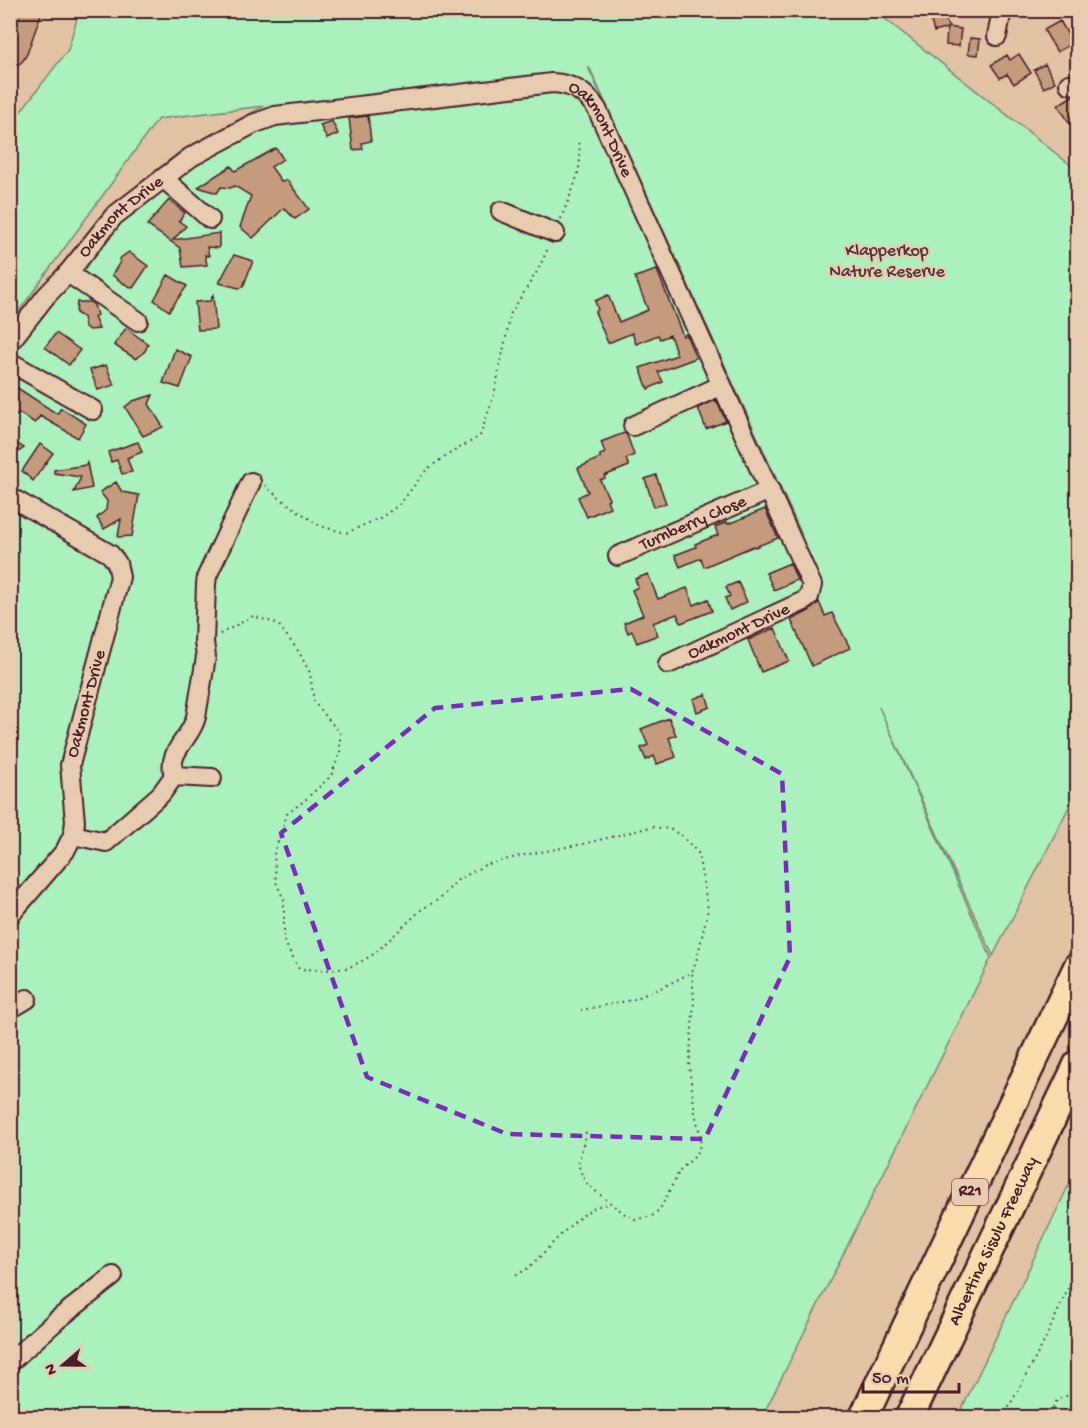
<svg xmlns="http://www.w3.org/2000/svg" width="1088" height="1428" viewBox="0 0 1088 1428" font-family="'Gochi Hand',sans-serif">
<style>
.green{fill:#aaf1be;stroke:#7a8874;stroke-width:1.5;fill-rule:evenodd}
.building{fill:#c49b7c;stroke:#4a1f2b;stroke-width:1.5}
.lines{fill:none;stroke-linecap:round;stroke-linejoin:round}
.minor-casing{stroke:#4a1f2b;stroke-width:22}
.highway-casing{stroke:#4a1f2b;stroke-width:32}
.path{stroke:#4a1f2b;stroke-width:2;stroke-dasharray:1.5 4.5;stroke-linecap:butt}
.minor{stroke:#e7ccaf;stroke-width:18}
.highway{stroke:#fcdcac;stroke-width:27}
.marked{fill:none;stroke:#7b2cbf;stroke-width:4.5;stroke-dasharray:12 8;stroke-linejoin:round}
.labels{text-anchor:middle;dominant-baseline:central;stroke-width:4.5;stroke-linejoin:round;paint-order:stroke}
.shield{fill:#e7ccaf;stroke:#795353;stroke-width:1.5}
.shield-label{font-size:16px;font-weight:bold;fill:#4a1f2b}
.street-label{font-size:18px;fill:#4a1f2b;stroke:#e7ccaf}
.park-label{font-size:18px;fill:#54343a;stroke:#e7ccaf}
</style>
<rect width="100%" height="100%" fill="#e2c3a4"/>
<filter id="ink" filterUnits="userSpaceOnUse"><feTurbulence type="fractalNoise" baseFrequency=".0167" numOctaves="2"/><feDisplacementMap in="SourceGraphic" scale="12" xChannelSelector="R" yChannelSelector="G"/><feConvolveMatrix kernelMatrix="1 2 1 2 8 2 1 2 1" color-interpolation-filters="sRGB"/></filter>
<g filter="url(#ink)">
<path class="green" d="M 79,11 L 875,11 L 1077,170 L 1077,791 L 993,956 L 879,707 L 991,958 L 762,1417 L 11,1417 L 11,327 L 105,211 L 181,151 L 264,106 L 158,119 L 11,322 L 11,124 L 68,50 ZM 589,68 L 590,69 L 802,535 L 589,69 Z
M 1077,1168 L 1077,1417 L 958,1417 Z"/>
<path class="building" d="M 22,10 L 36,10 L 41,14 L 27,54 L 24,59 L 17,67 L 10,59 L 10,34 Z
M 928,10 L 943,10 L 948,27 L 961,29 L 959,46 L 946,45 L 947,28 L 934,32 Z
M 1060,21 L 1073,43 L 1057,52 L 1044,30 Z
M 970,38 L 980,39 L 978,55 L 968,54 Z
M 1019,54 L 1031,73 L 1014,84 L 1007,74 L 1000,78 L 991,65 L 1007,55 L 1010,60 Z
M 1045,64 L 1055,82 L 1044,88 L 1034,70 Z
M 1072,96 L 1074,96 L 1077,101 L 1077,135 L 1058,105 Z
M 368,116 L 371,141 L 362,143 L 363,149 L 353,150 L 349,118 Z
M 332,121 L 338,134 L 327,139 L 320,125 Z
M 276,148 L 283,159 L 271,167 L 282,182 L 287,180 L 309,209 L 295,219 L 284,208 L 253,238 L 240,227 L 251,196 L 235,186 L 230,188 L 221,187 L 217,193 L 198,187 L 231,166 L 235,171 Z
M 169,200 L 185,213 L 179,221 L 186,226 L 173,240 L 219,233 L 219,248 L 207,247 L 209,256 L 205,255 L 207,265 L 183,267 L 180,248 L 147,225 Z
M 129,252 L 148,266 L 133,288 L 123,283 L 112,275 L 120,262 L 119,259 Z
M 234,255 L 253,261 L 243,287 L 239,288 L 219,283 Z
M 657,270 L 683,336 L 686,334 L 696,358 L 658,372 L 663,382 L 648,389 L 640,368 L 677,355 L 670,335 L 660,339 L 658,335 L 636,344 L 632,333 L 608,343 L 595,312 L 598,310 L 595,301 L 608,295 L 619,322 L 648,310 L 635,277 Z
M 168,275 L 187,286 L 169,311 L 154,300 Z
M 213,295 L 216,329 L 198,330 L 195,302 L 210,301 Z
M 77,302 L 90,302 L 94,305 L 97,315 L 94,317 L 99,329 L 89,330 L 85,327 L 83,317 L 76,313 Z
M 126,328 L 148,344 L 145,351 L 136,359 L 114,345 Z
M 56,333 L 80,350 L 69,365 L 45,347 Z
M 175,349 L 192,357 L 180,388 L 163,383 Z
M 106,365 L 114,385 L 98,390 L 90,370 Z
M 10,383 L 57,414 L 61,408 L 86,424 L 78,438 L 40,416 L 35,423 L 19,413 L 10,422 Z
M 153,395 L 149,404 L 163,427 L 143,436 L 125,407 L 133,401 Z
M 716,400 L 726,421 L 706,429 L 698,408 Z
M 624,433 L 627,435 L 634,455 L 626,459 L 629,466 L 604,476 L 605,478 L 600,480 L 609,499 L 607,500 L 610,507 L 587,517 L 578,497 L 588,492 L 578,468 L 600,458 L 600,455 L 605,453 L 601,442 Z
M 10,439 L 24,448 L 10,458 Z
M 138,442 L 142,452 L 127,458 L 132,472 L 122,474 L 117,460 L 111,462 L 108,452 Z
M 40,444 L 53,453 L 33,481 L 22,471 Z
M 87,463 L 92,488 L 74,492 L 81,477 L 54,473 L 54,470 L 86,465 Z
M 656,475 L 666,503 L 654,507 L 645,479 Z
M 116,482 L 122,492 L 139,495 L 132,536 L 118,537 L 121,519 L 104,529 L 97,518 L 106,510 L 107,501 L 100,492 Z
M 765,509 L 778,538 L 755,547 L 754,546 L 704,567 L 701,558 L 680,567 L 675,555 L 696,547 L 695,544 L 718,535 L 715,527 L 727,522 L 728,524 Z
M 790,563 L 797,580 L 774,590 L 766,573 Z
M 648,574 L 658,599 L 687,588 L 694,605 L 708,599 L 712,611 L 681,623 L 677,614 L 653,623 L 658,635 L 637,643 L 632,631 L 628,633 L 624,623 L 643,615 L 632,590 L 638,587 L 635,579 Z
M 738,582 L 747,602 L 730,610 L 725,598 L 730,596 L 726,587 Z
M 819,602 L 825,616 L 832,613 L 850,648 L 812,666 L 791,620 L 809,611 Z
M 775,628 L 789,661 L 761,672 L 748,640 Z
M 706,694 L 710,707 L 697,712 L 693,699 Z
M 669,718 L 676,735 L 669,738 L 676,757 L 657,764 L 654,756 L 646,760 L 641,748 L 648,745 L 641,729 Z"/>
<g class="lines">
<defs>
<g id="minor">
<path d="M 997,36 L 1002,10"/>
<path d="M 1069,84 L 1078,85"/>
<path d="M 163,178 L 210,219"/>
<path d="M 501,211 L 555,233"/>
<path d="M 68,273 L 138,321"/>
<path id="s1" d="M 10,342 L 46,296 L 68,273 L 114,216 L 191,157 L 253,124 L 275,116 L 552,83 C 573,84 585,92 597,109 L 812,585 L 809,597 L 804,601 L 668,664"/>
<path d="M 10,362 L 93,410"/>
<path d="M 633,426 L 722,385"/>
<path d="M 10,497 L 110,554 L 117,563 L 120,577 L 70,765 L 75,822 L 73,835 L 65,851 L 10,915"/>
<path id="s2" d="M 618,556 L 770,490"/>
<path d="M 174,776 C 166,751 191,739 196,717 L 206,657 L 204,642 L 206,584 L 207,576 L 251,482"/>
<path d="M 73,835 L 106,842 L 161,794 L 174,776 L 212,778"/>
<path d="M 10,1009 L 27,999"/>
<path d="M 10,1362 L 57,1320 L 113,1276"/>
</g>
<g id="highway">
<path d="M 863,1418 L 1078,966"/>
<path id="s3" d="M 909,1418 L 1078,1064"/>
</g>
</defs>
<use href="#minor" class="minor-casing"/>
<use href="#highway" class="highway-casing"/>
<path class="path" d="M 561,219 C 570,193 587,166 577,139
M 265,485 L 278,497 L 320,526 L 346,533 L 382,517 L 400,504 L 427,469 L 446,456 L 480,436 L 494,395 L 511,313 L 538,270 L 549,246
M 220,634 L 253,616 L 278,624 L 299,652 L 310,673 L 314,702 L 340,733 L 340,753 L 331,776 L 305,800 L 287,814 L 274,854 L 276,882 L 284,900 L 284,941 L 299,969 L 328,970 L 348,968 L 362,961 L 374,954 L 422,909 L 441,898 L 456,881 L 485,865 L 524,855 L 583,844 L 651,827 L 670,829 L 682,836 L 698,853 L 708,909 L 698,955 L 692,972 L 665,986 L 632,1000 L 581,1010
M 586,1132 L 578,1164 L 582,1175 L 588,1185 L 613,1205 L 625,1214 L 635,1219 L 643,1218 L 652,1216 L 660,1209 L 680,1170 L 694,1157 L 699,1149 L 701,1138 L 695,1113 L 689,1066 L 694,1001 L 692,972
M 516,1275 C 520,1273 524,1271 528,1268 C 546,1253 586,1200 610,1205
M 1003,1418 L 1043,1344 L 1078,1267
M 1047,1418 L 1057,1400 L 1078,1391"/>
<use href="#minor" class="minor"/>
<use href="#highway" class="highway"/>
</g>
</g>
<path class="marked" d="M 631,689 L 782,774 L 790,957 L 705,1139 L 507,1134 L 367,1077 L 281,833 L 435,708 Z"/>
<g class="labels">
<rect class="shield" x="952" y="1179" width="36" height="26" rx="4.5"/>
<g class="shield-label">
<text x="970" y="1192">R21</text>
</g>
<g class="street-label">
<text stroke="none"><textPath href="#s1" startOffset="706">Oakmont Drive</textPath></text>
<text stroke="none"><textPath href="#s1" startOffset="168">Oakmont Drive</textPath></text>
<text stroke="none"><textPath href="#s2" startOffset="82">Turnberry Close</textPath></text>
<text transform="translate(739 632) rotate(-25)">Oakmont Drive</text>
<text transform="translate(87 704) rotate(-75)">Oakmont Drive</text>
<text stroke="none"><textPath href="#s3" startOffset="196">Albertina Sisulu Freeway</textPath></text>
</g>
<g class="park-label">
<text x="887" y="251">Klapperkop<tspan x="887" dy="21">Nature Reserve</tspan></text>
</g>
</g>
<rect width="1088" height="1428" fill="none" stroke="#e7ccaf" stroke-width="36"/>
<rect x="18" y="18" width="1052" height="1392" fill="none" stroke="#4a1f2b" stroke-width="2" filter="url(#ink)"/>
<g transform="translate(63 1365) rotate(250)" stroke="#e7ccaf" stroke-width="4.5" paint-order="stroke">
<path d="M0-4.5L10 22L0 15L-10 22Z" fill="#4a1f2b"/>
<text y="-9" font-size="16" font-weight="bold" text-anchor="middle" fill="#4a1f2b">N</text>
</g>
<path d="M863 1383v9h96v-9" fill="none" stroke="#4a1f2b" stroke-width="3"/>
<text x="872" y="1383" font-size="18" fill="#4a1f2b" stroke="#e7ccaf" stroke-width="4.5" paint-order="stroke">50 m</text>
</svg>
